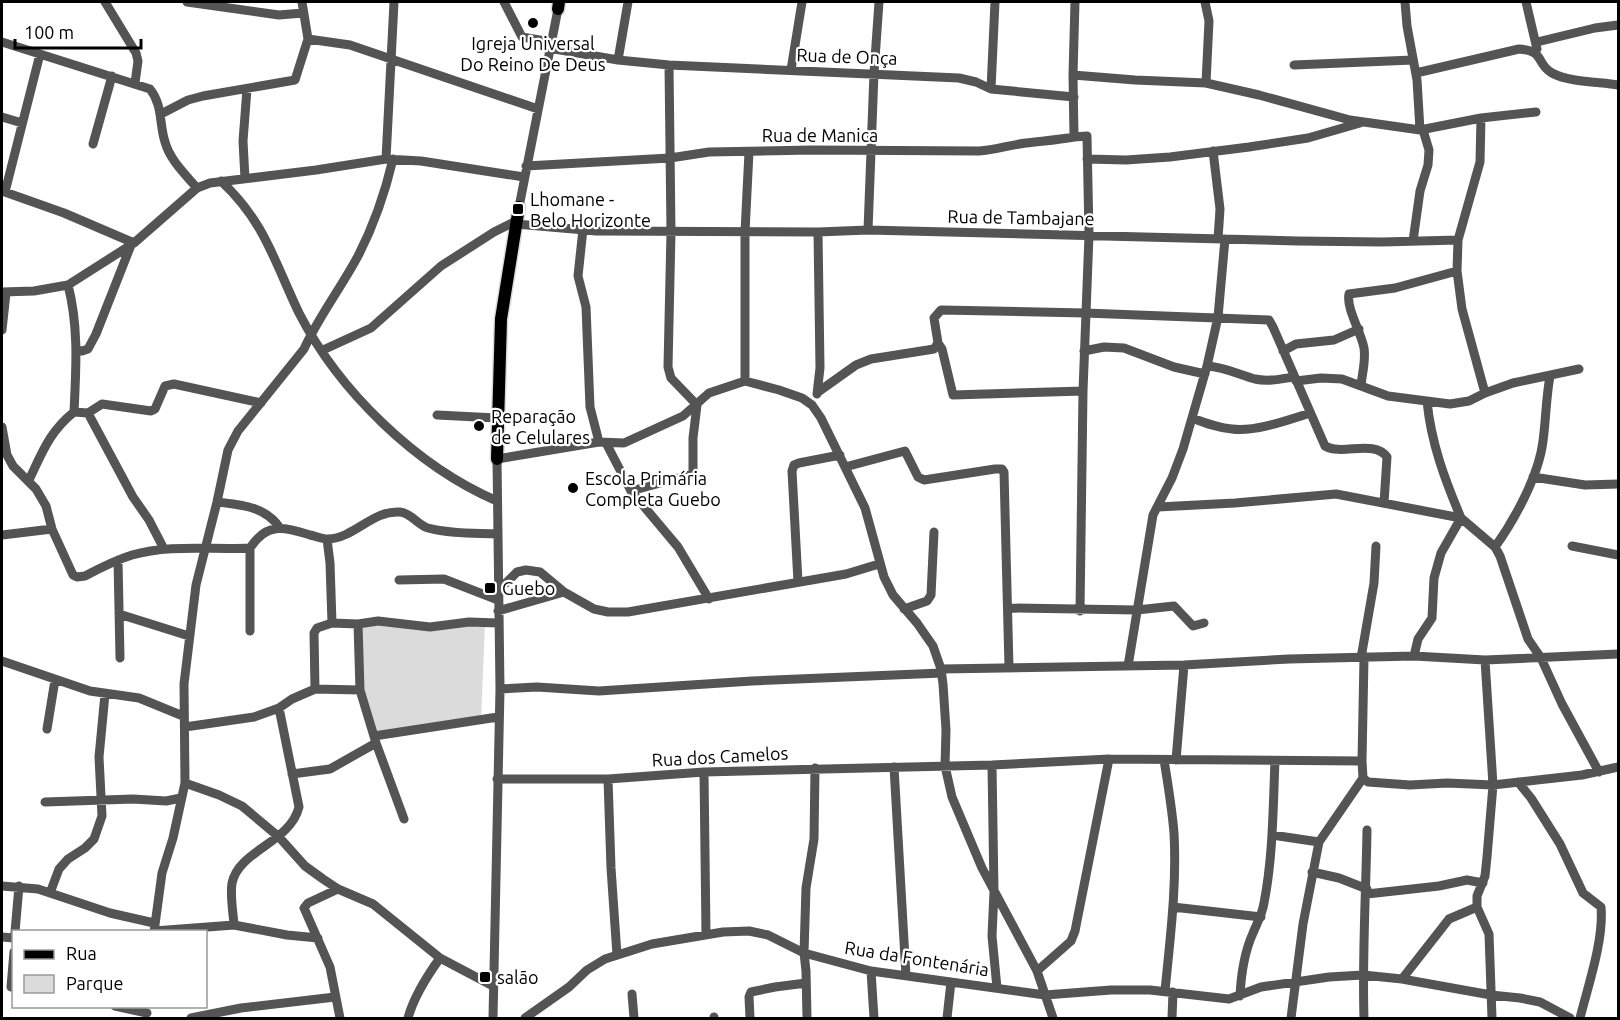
<svg xmlns="http://www.w3.org/2000/svg" width="1620" height="1020" viewBox="0 0 1620 1020" font-family="Ubuntu,sans-serif">
<style>
.green{fill:#dbdbdb}
.lines{fill:none;stroke-linecap:round;stroke-linejoin:round}
.major-casing{stroke:#dbdbdb;stroke-width:15}
.minor{stroke:#545454;stroke-width:9}
.major{stroke:#000;stroke-width:12}
.poi-dot{fill:#000;stroke:#fff;stroke-width:2}
.labels{text-anchor:middle;dominant-baseline:central;stroke-width:4.5;stroke-linejoin:round;paint-order:stroke}
.poi-label{font-size:18px;fill:#000;stroke:#fff;text-anchor:start}
.street-label{font-size:18px;fill:#000;stroke:#fff}
</style>
<rect width="100%" height="100%" fill="#fff"/>
<path class="green" d="M 363,624 L 485,624 L 481,719 L 379,733 L 374,730 L 363,689 L 360,627 Z"/>
<g class="lines">
<defs>
<path id="major" d="M 558,9 L 559,2
M 497,459 L 501,319 L 519,207"/>
</defs>
<use href="#major" class="major-casing"/>
<path class="minor" d="M 105,2 L 136,53 L 138,61 L 135,83
M 187,2 L 279,15 L 303,13
M 504,2 L 522,37 L 551,42
M 1075,2 L 1073,75 L 1135,80 L 1206,83 L 1259,95 L 1350,120 L 1420,130 L 1481,118 L 1536,112
M 1205,2 L 1209,21 L 1206,83
M 1405,2 L 1407,26 L 1417,80 L 1420,130 L 1423,130 L 1429,150 L 1428,165 L 1420,191 L 1413,241
M 1526,2 L 1537,49
M 308,39 L 350,45 L 538,109
M 2,42 L 150,89 C 163,105 159,124 165,142 C 170,160 185,174 197,188
M 1537,42 L 1595,28 L 1618,25
M 549,48 L 618,60 L 669,65 L 959,78 L 976,82 L 991,89 L 1074,97
M 618,60 L 628,2
M 1294,65 L 1413,60
M 791,70 L 802,2
M 1416,73 L 1519,49 C 1546,51 1535,63 1552,73 C 1568,82 1600,82 1618,85
M 991,89 L 995,2
M 161,114 L 188,100 L 203,96 L 295,80 L 308,39 L 302,2
M 2,117 L 22,123
M 1481,118 L 1480,162 L 1458,240 L 1457,271 L 1462,309 L 1485,393
M 1074,137 L 1087,136 L 1089,235 L 1083,391 L 1080,611
M 93,144 L 112,76
M 1213,151 L 1220,209 L 1218,239
M 386,159 L 394,2
M 1087,159 L 1126,160 L 1170,157 L 1249,147 L 1308,138 L 1360,123
M 526,166 L 670,158 L 709,152 L 812,150 L 979,151 C 995,150 1010,145 1026,143 C 1042,141 1058,140 1074,137 L 1073,75
M 245,179 L 243,141 L 247,89
M 221,181 C 265,222 274,261 299,313 C 339,391 416,466 497,501
M 2,191 L 64,213 L 134,243
M 5,192 L 40,54
M 519,207 L 558,9
M 516,224 L 596,231 L 818,232 L 868,230 L 1298,241 L 1382,242 L 1458,240
M 583,229 L 578,276 L 586,307 L 590,407 L 599,442
M 868,230 L 874,73 L 879,2
M 68,285 C 79,327 76,369 74,412
M 2,292 L 34,291 L 68,285 L 134,243 L 197,188 L 210,183 L 316,170 L 386,159 L 421,161 L 524,177
M 2,330 L 6,293
M 938,343 L 942,349 L 953,395 L 1083,391
M 76,350 L 82,351 L 88,349 L 96,334 L 131,245
M 323,350 L 371,328 L 441,266 L 494,232 L 516,221
M 1084,351 L 1104,347 L 1124,348 L 1174,367 L 1205,374
M 1283,351 L 1296,344 L 1334,340 L 1359,329
M 1207,366 C 1224,367 1238,374 1255,379 C 1268,382 1281,379 1294,377
M 745,381 L 745,232 L 749,152
M 1296,381 L 1321,378 L 1342,379 L 1388,396 L 1450,404 L 1469,401 L 1485,393 L 1513,383 L 1579,369
M 1361,386 C 1362,373 1366,362 1364,348 C 1361,332 1346,308 1349,294 L 1395,288 L 1457,271
M 818,392 L 856,365 L 871,359 L 934,349 L 938,343 L 934,318 L 941,310 L 1085,313 L 1269,320 L 1273,327 L 1325,446 C 1342,456 1374,439 1387,457 L 1384,503
M 817,394 L 820,368 L 818,232
M 1427,401 C 1431,443 1445,480 1461,518
M 88,413 L 133,497 L 149,520 L 164,549
M 437,415 L 497,418
M 1192,418 C 1205,423 1218,428 1232,429 C 1255,432 1288,420 1310,413
M 2,427 L 7,455 L 13,466 L 36,489 L 46,506 L 52,529 L 73,575 L 77,577 L 85,576 C 100,568 116,560 132,555 C 170,544 211,550 250,548 C 267,522 283,527 310,535 C 315,536 322,539 328,539 C 355,538 372,510 400,512 C 411,513 418,525 428,528 C 450,534 475,533 497,534
M 606,443 L 631,491 L 678,547 L 709,599
M 845,467 L 905,451 L 918,477 L 924,480 L 995,469 L 1002,469 L 1004,472 L 1009,667
M 1533,477 L 1585,485 L 1618,484
M 29,480 C 42,453 49,432 74,412 L 88,413 L 102,404 L 151,411 L 155,409 L 165,386 L 174,384 L 261,403
M 631,491 L 693,474 L 693,438 L 697,405 L 671,378 L 668,367 L 671,232 L 669,65
M 217,502 C 242,505 265,506 280,528
M 1158,507 L 1235,503 L 1336,494 L 1461,518 L 1495,547 L 1500,556 L 1528,639 L 1541,658 L 1562,704 L 1599,772
M 2,535 L 52,529
M 327,539 L 330,563 L 332,623
M 1572,546 L 1618,555
M 1495,547 C 1515,519 1539,475 1543,441 C 1546,419 1546,398 1550,376
M 250,548 L 250,631
M 118,560 L 120,658
M 399,580 L 444,579 L 498,600
M 798,582 L 792,471 L 794,465 L 799,463 L 840,455
M 506,583 L 517,572 L 526,570 L 540,572 L 564,592 L 594,609 L 608,612 L 628,612 L 846,574 L 879,564
M 1009,608 L 1137,610 L 1174,606 L 1193,626 L 1204,623
M 904,609 L 927,601 L 931,595 L 934,532
M 498,611 L 564,592
M 119,614 L 189,636
M 358,624 L 360,690 L 376,743 L 404,819
M 1414,656 L 1418,639 L 1432,618 L 1434,578 L 1441,553 L 1461,518
M 1361,658 L 1374,583 L 1376,546
M 1485,660 L 1493,785 L 1487,857 L 1485,876 L 1477,896 L 1477,907 L 1489,934 L 1492,1018
M 2,661 L 90,691 L 139,698 L 183,716
M 1128,666 L 1153,515 L 1172,478 L 1183,449 L 1207,366 L 1218,317 L 1225,239
M 941,669 L 1184,665 L 1289,659 L 1414,656 L 1485,660 L 1618,654
M 315,689 L 314,633 L 317,628 L 332,623 L 358,624 L 378,621 L 430,627 L 469,622 L 498,623
M 500,689 L 537,687 L 599,691 L 752,681 L 942,673
M 185,727 L 254,717 L 279,708 L 292,699 L 315,689 L 360,690
M 47,729 L 55,680
M 374,736 L 498,717
M 1164,760 C 1168,784 1172,809 1174,833 C 1177,886 1170,939 1165,991
M 1176,760 L 1184,665
M 1362,761 L 1364,658
M 992,765 L 994,892 L 992,936 L 997,988
M 894,767 L 906,976
M 704,772 L 706,935
M 292,774 L 330,769 L 376,743
M 497,779 L 608,779 L 704,772 L 992,765 L 1109,759 L 1362,761 L 1363,778 L 1368,782 L 1410,785 L 1447,783 L 1493,785 L 1582,775 L 1618,767
M 608,779 L 611,868 L 617,955
M 1518,782 L 1531,798 L 1560,844 L 1583,893 L 1601,907 C 1604,940 1588,986 1580,1018
M 185,783 L 219,795 L 242,806 L 279,837 L 305,866 L 323,879 L 338,889 L 373,904 L 440,958 L 493,986
M 45,802 L 133,799 L 166,801 L 181,798
M 1272,835 L 1319,842
M 1312,872 L 1339,878 L 1367,889
M 2,886 L 38,889 L 110,913 L 154,923
M 338,889 L 308,903 L 304,908 L 330,967 L 340,1018
M 50,893 L 59,869 L 68,859 L 85,848 L 94,839 L 102,816 L 99,757 L 105,694
M 1367,894 L 1439,886 L 1467,880 L 1483,883
M 1173,907 L 1261,917
M 234,925 C 233,911 230,896 232,883 C 239,850 290,843 299,807 L 279,708
M 154,931 L 234,925 L 287,935 L 318,938
M 15,932 L 19,886
M 154,932 L 162,873 L 173,838 L 185,783 L 184,684 L 196,585 L 217,502 L 228,450 L 238,431 L 304,349 C 319,316 341,288 358,256 C 374,225 385,193 393,159
M 2,937 L 14,938
M 14,952 L 11,987 L 14,987
M 871,971 L 874,1018
M 1037,971 L 1071,941 L 1075,931 L 1109,759
M 1402,979 L 1449,919 L 1477,907
M 632,994 L 634,1018
M 1240,996 C 1241,975 1244,953 1253,933 C 1257,923 1262,915 1264,903 C 1273,857 1273,808 1275,761
M 115,1006 L 147,1013
M 191,1018 L 241,1008 L 335,997
M 408,1018 C 414,996 427,976 440,958
M 493,1018 L 500,689 L 497,459 L 599,442 L 624,443 L 683,416 L 709,393 L 745,381 L 779,390 L 802,398 L 812,405 L 821,418 L 865,508 L 884,577 L 893,595 L 917,623 L 933,646 L 941,669 L 943,684 L 946,730 L 945,766 L 952,797 L 982,868 L 1037,971 L 1053,1018
M 525,1018 L 569,987 L 587,970 L 605,959 L 652,944 L 723,932 L 749,931 L 768,935 L 804,953 L 871,971 L 1045,995 L 1111,990 L 1150,990 L 1229,999 L 1261,987 L 1329,977 L 1363,975 L 1402,979 L 1491,995 L 1520,998 L 1540,1002 L 1570,1018
M 714,1018 L 714,1017
M 750,1018 L 749,997 L 751,992 L 775,987 L 806,983
M 807,1018 L 806,971 L 804,953 L 806,888 L 814,839 L 815,768
M 947,1018 L 951,982
M 1172,1018 L 1173,992
M 1291,1018 L 1303,924 L 1319,842 L 1363,778
M 1364,1018 C 1362,956 1366,893 1367,830"/>
<use href="#major" class="major"/>
</g>
<g class="poi-dot">
<circle cx="533" cy="23" r="6"/>
<rect x="512" y="203" width="12" height="12" rx="3"/>
<circle cx="479" cy="426" r="6"/>
<circle cx="573" cy="488" r="6"/>
<rect x="484" y="582" width="12" height="12" rx="3"/>
<rect x="479" y="971" width="12" height="12" rx="3"/>
</g>
<g class="labels">
<g class="poi-label">
<text x="533" y="43" text-anchor="middle">Igreja Universal<tspan x="533" dy="21">Do Reino De Deus</tspan></text>
<text x="530" y="199">Lhomane -<tspan x="530" dy="21">Belo Horizonte</tspan></text>
<text x="491" y="416">Reparação<tspan x="491" dy="21">de Celulares</tspan></text>
<text x="585" y="478">Escola Primária<tspan x="585" dy="21">Completa Guebo</tspan></text>
<text x="502" y="588">Guebo</text>
<text x="497" y="977">salão</text>
</g>
<g class="street-label">
<text transform="translate(847 56) rotate(2)">Rua de Onça</text>
<text x="820" y="135">Rua de Manica</text>
<text transform="translate(1021 217) rotate(1)">Rua de Tambajane</text>
<text transform="translate(720 756) rotate(-3)">Rua dos Camelos</text>
<text transform="translate(917 958) rotate(9)">Rua da Fontenária</text>
</g>
</g>
<rect width="1620" height="1020" fill="none" stroke="#000000" stroke-width="6"/>
<rect x="12" y="930" width="195" height="78" fill="#ffffff" stroke="#999999" stroke-width="1.5"/>
<rect x="24" y="950" width="30" height="9" fill="#000000" stroke="#999999" stroke-width="1.5"/>
<text x="66" y="960" font-size="18" fill="#000000">Rua</text>
<rect x="24" y="975" width="30" height="18" fill="#dbdbdb" stroke="#999999" stroke-width="1.5"/>
<text x="66" y="990" font-size="18" fill="#000000">Parque</text>
<path d="M15 39v9h126v-9" fill="none" stroke="#000000" stroke-width="3"/>
<text x="24" y="39" font-size="18" fill="#000000" stroke="#ffffff" stroke-width="4.5" paint-order="stroke">100 m</text>
</svg>
